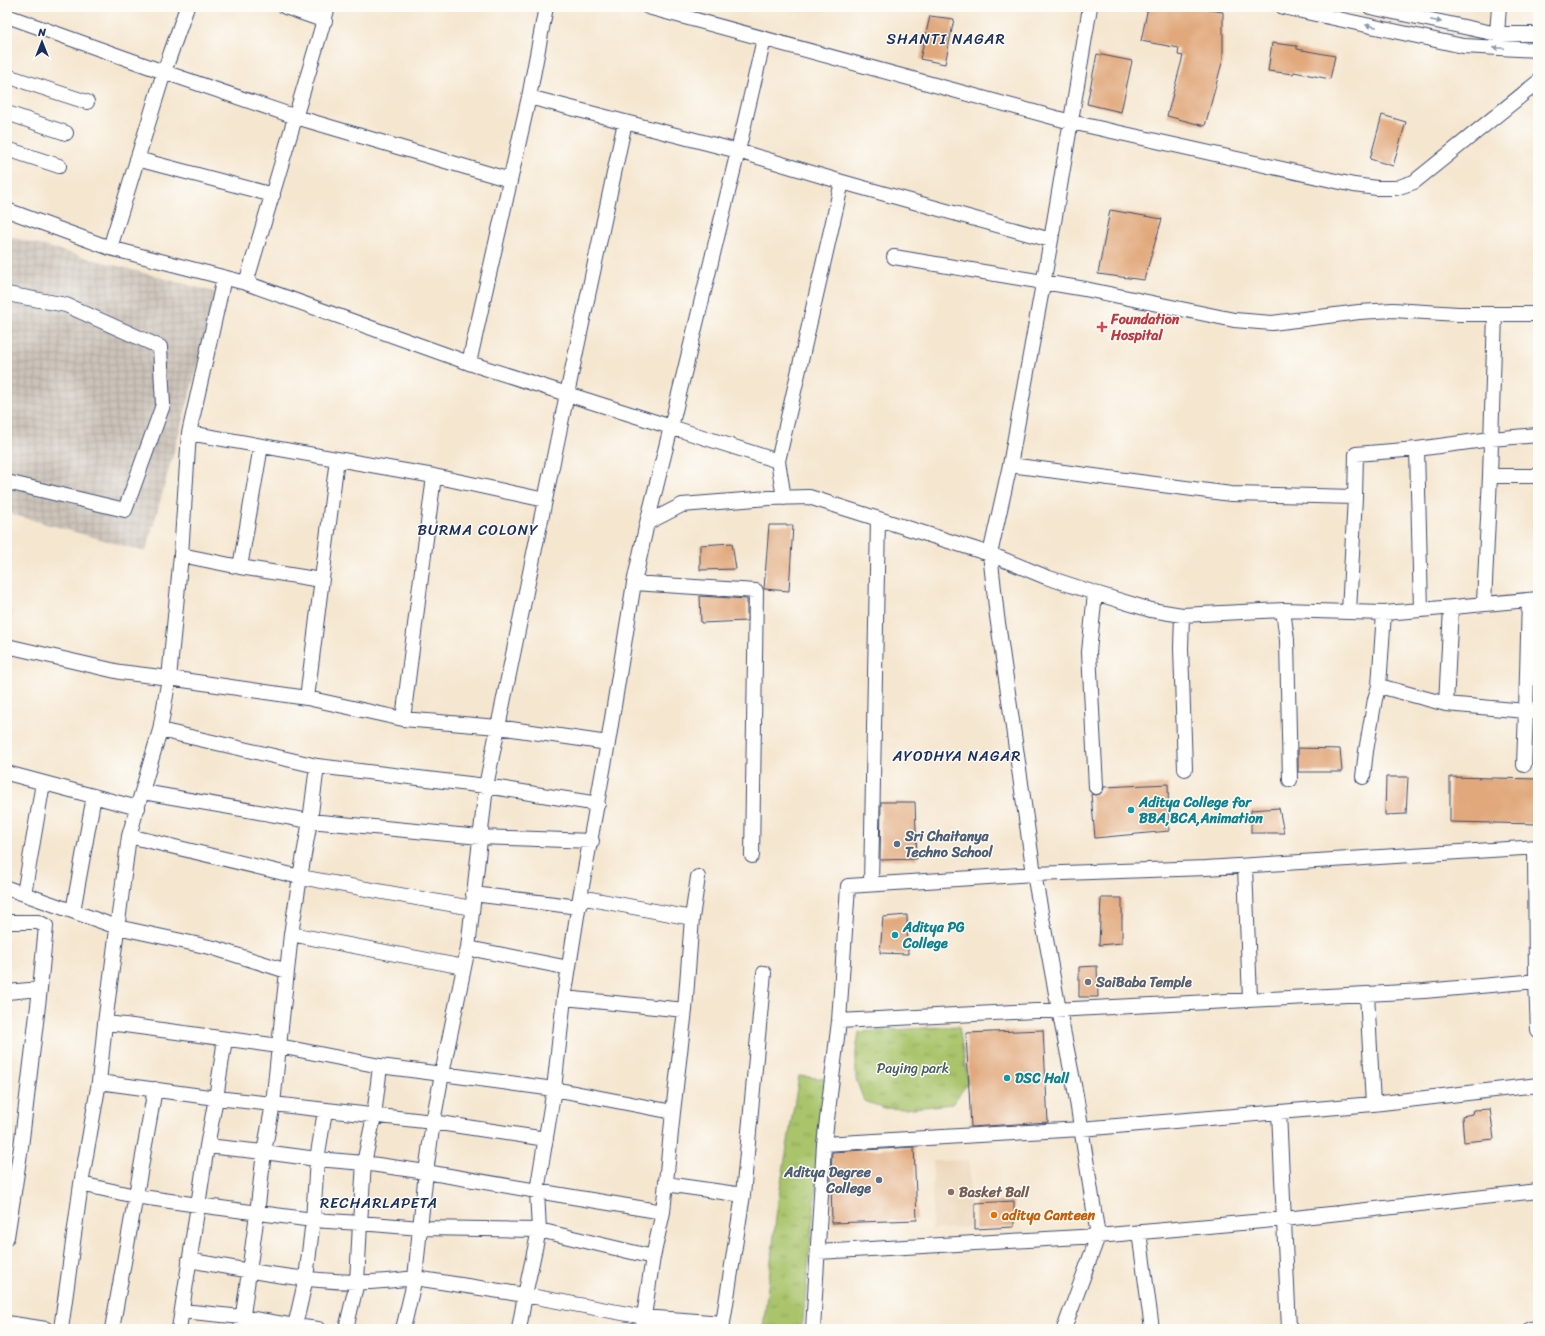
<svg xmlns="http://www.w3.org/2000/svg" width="1545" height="1336" viewBox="0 0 1545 1336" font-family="Sriracha,sans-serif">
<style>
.built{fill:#ecd7ba}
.industrial{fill:url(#industrial-grid)}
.park{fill:url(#park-tufts);stroke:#627a64}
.building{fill:#e1a87c}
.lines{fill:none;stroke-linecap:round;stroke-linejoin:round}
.minor-casing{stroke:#3c4a6f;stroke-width:16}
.minor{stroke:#fff;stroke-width:14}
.oneway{fill:#8d97ae}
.health-dot{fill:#e0444e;stroke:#fdfcf7;stroke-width:1.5}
.culture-dot{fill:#0f9aa8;stroke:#fdfcf7;stroke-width:1.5}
.service-dot{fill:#5c6f8a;stroke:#fdfcf7;stroke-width:1.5}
.worship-dot{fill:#6b7280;stroke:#fdfcf7;stroke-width:1.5}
.education-dot{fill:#8d6e63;stroke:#fdfcf7;stroke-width:1.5}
.food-dot{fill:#e8710a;stroke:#fdfcf7;stroke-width:1.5}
.labels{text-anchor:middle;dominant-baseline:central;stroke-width:3;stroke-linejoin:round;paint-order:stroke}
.health-label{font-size:14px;font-weight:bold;fill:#be3a42;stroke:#fdfcf7;text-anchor:start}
.culture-label{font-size:14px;font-weight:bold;fill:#0d838f;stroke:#fdfcf7;text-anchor:start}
.service-label{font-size:14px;font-weight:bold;fill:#4e5e75;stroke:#fdfcf7;text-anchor:start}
.worship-label{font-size:14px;font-weight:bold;fill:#5b616d;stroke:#fdfcf7;text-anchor:start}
.park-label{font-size:14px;fill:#465c62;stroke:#fdfcf7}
.education-label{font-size:14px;font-weight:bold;fill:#785e54;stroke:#fdfcf7;text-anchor:start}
.food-label{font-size:14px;font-weight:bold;fill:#c56008;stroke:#fdfcf7;text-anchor:start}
.neighbourhood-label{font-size:15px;letter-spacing:1px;fill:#1b2f5e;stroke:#fdfcf7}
</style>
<defs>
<pattern id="industrial-grid" width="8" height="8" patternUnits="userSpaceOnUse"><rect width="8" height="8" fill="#cbc2b8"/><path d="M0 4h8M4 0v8" fill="none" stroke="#aea7a1"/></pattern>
<pattern id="park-tufts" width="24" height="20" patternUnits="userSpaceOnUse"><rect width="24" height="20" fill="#a9c46b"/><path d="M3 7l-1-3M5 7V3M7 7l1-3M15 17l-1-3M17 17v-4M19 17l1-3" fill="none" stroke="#89a05b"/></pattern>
</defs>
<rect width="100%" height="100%" fill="#fdfcf7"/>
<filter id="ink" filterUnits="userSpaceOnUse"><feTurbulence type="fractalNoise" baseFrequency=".025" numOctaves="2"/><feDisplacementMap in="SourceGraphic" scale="8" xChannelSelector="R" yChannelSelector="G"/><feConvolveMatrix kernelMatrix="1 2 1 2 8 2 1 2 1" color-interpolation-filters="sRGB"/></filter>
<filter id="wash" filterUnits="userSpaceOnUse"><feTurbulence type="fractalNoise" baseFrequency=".012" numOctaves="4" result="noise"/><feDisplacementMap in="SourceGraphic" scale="16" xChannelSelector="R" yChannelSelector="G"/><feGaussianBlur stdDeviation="0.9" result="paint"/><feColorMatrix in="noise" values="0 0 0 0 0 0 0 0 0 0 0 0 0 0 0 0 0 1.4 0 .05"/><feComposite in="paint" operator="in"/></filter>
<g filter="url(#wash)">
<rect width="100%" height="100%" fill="#f5e6cf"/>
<path class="built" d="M 7,609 L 13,611 L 7,633 Z
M 969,1160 L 971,1227 L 932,1230 L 933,1161 Z"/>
<path class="industrial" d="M 7,236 L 218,293 L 146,552 L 7,513 Z"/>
<path class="park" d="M 959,1026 L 968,1083 L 952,1104 L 905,1109 L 885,1108 L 864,1101 L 856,1079 L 856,1051 L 859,1032 Z
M 799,1076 L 827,1079 L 802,1329 L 763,1329 L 778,1201 Z"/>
<g id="blocks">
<path class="building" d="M 1148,7 L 1188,7 L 1223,12 L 1223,59 L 1205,126 L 1167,116 L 1183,56 L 1178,55 L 1179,48 L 1141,41 Z
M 930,16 L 954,19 L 945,64 L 920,59 Z
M 1272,43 L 1297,46 L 1297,49 L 1335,56 L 1330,79 L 1294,72 L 1293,74 L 1268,71 Z
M 1097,54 L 1132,61 L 1121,112 L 1087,104 Z
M 1382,115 L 1406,122 L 1393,166 L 1370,159 Z
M 1110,210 L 1162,219 L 1144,280 L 1098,274 Z
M 769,525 L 793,525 L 789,591 L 764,589 Z
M 732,543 L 736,569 L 700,570 L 700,545 Z
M 700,596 L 747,599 L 747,621 L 701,623 Z
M 1298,748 L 1340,749 L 1342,772 L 1298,772 Z
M 1386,777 L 1408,777 L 1406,814 L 1385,815 Z
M 1450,777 L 1538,779 L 1538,824 L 1450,822 Z
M 1168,784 L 1169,831 L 1095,838 L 1091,794 L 1096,795 L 1100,794 L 1103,791 L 1104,787 Z
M 881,802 L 915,802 L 917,859 L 880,860 Z
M 1279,808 L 1284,833 L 1251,833 L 1251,810 Z
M 1101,898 L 1122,898 L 1122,943 L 1099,945 Z
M 907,915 L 908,954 L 880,953 L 883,917 Z
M 1097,966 L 1098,997 L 1079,997 L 1079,967 Z
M 1043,1030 L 1048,1122 L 971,1127 L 966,1033 Z
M 1490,1109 L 1494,1139 L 1464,1142 L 1462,1116 L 1472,1114 L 1473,1110 Z
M 914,1147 L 917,1220 L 832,1223 L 831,1177 L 832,1152 Z
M 1014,1201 L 1014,1227 L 975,1229 L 975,1203 Z"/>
</g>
</g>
<g filter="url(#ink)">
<use href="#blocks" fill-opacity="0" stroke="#3c4a6f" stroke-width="1"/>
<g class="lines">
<defs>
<path id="minor" d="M 285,7 L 325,21
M 648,7 L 1071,122 L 1354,185 L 1377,188 L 1396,188 L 1414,182 L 1538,82
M 1283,7 L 1463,46 L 1538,50
M 1370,7 L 1497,34 L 1538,34
M 7,16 L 164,72 L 296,117 L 510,180
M 1497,34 L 1499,7
M 764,39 L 738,151 L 842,182 L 778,461 L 671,427 L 647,523 L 682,505 L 769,498 L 809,497 L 990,554 L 1046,577 L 1095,593 L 1151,610 L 1182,615 L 1283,610 L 1349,612 L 1355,497 L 1231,494 L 1010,465
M 7,76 L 87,102
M 7,113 L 66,133
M 625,122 L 738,151 L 671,427 L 567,394 L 498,727 L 608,743 L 634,583 L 647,523
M 7,149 L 59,166
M 137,159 L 273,195
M 842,182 L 1051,240
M 7,210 L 110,248 L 246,283 L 469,363 L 529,97 L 546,7
M 110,248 L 164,72 L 187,7
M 894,257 L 1085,289 L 1234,320 L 1272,323 L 1359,312 L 1393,310 L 1458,314 L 1538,314
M 224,278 L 189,433 L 434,476 L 545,500
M 246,283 L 328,7
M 7,294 L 66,305 L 160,347 L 163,405 L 125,510 L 7,482
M 469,363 L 567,394 L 625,122 L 529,97
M 189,433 L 181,555 L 240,567
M 261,446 L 240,567 L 321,580
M 337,459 L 307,698 L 403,719 L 498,727 L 486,786 L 468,948 L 442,1074 L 554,1089 L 564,998 L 580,897 L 608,743
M 778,461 L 784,498
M 1490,476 L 1538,476
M 1355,497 L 1356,454 L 1417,449
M 181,555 L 169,678 L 307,698
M 634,583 L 756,591 L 752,856
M 1095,593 L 1089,652 L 1096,787
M 1529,600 L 1526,711 L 1538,712
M 1484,603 L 1490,476 L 1495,314
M 1283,610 L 1287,640 L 1290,780
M 1421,610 L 1538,599
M 1349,612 L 1384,613 L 1421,610 L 1417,449 L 1491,439 L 1538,435
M 1182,615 L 1181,648 L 1185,769
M 7,646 L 120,672 L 169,678 L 160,730 L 129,836 L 105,1023 L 125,1025 L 279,1046 L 291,934 L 300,877 L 472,908
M 1379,686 L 1446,704 L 1451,608
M 1446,704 L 1526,711 L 1524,765
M 403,719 L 434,476
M 160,730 L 317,766
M 7,773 L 138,808
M 1363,777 L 1366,751 L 1375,699 L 1379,686 L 1384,613
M 143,792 L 310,821 L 480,837 L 592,841
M 129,836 L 300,877 L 310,821 L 317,766 L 486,786 L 598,804
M 1245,866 L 1250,1000
M 871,884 L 878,519
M 7,888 L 117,927 L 214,948 L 287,971
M 24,894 L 43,783
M 473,894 L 579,907
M 580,897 L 692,918
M 73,911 L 94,796
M 7,922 L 38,922 L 46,926 L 40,989 L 7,992
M 291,934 L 464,967
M 468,948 L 569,968
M 1536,981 L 1538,1031
M 1367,994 L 1373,1104
M 564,998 L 685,1010
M 839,1021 L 1424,991 L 1536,981 L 1535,848
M 105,1023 L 99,1082 L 216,1098 L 225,1039
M 554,1089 L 673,1112 L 663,1212 L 537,1191 Z
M 673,1112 L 685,1010 L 692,918 L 698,877
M 1279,1112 L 1289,1329
M 824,1144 L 1081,1129 L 1373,1104 L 1538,1085
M 207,1146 L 198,1205 L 313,1220 L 317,1159 L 364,1163 L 374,1116 L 380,1066
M 81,1184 L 135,1196 L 198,1205 L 179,1329
M 666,1184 L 743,1195 L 722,1329
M 743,1195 L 764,973
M 1139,1232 L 1152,1329
M 7,1237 L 21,1147 L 40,989
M 818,1252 L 1098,1236 L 1285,1219 L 1538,1191
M 189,1260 C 244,1270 300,1281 356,1282 C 376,1283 395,1280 415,1278 L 420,1228 L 539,1230 L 653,1257 L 663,1212
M 182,1311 L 242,1317 L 295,1326 L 306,1278 L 313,1220 L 360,1223 L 364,1163 L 426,1172 L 433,1122 L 546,1139
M 7,1323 L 46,1329
M 61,1329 L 81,1184 L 99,1082
M 112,1329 L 155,1089
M 241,1329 L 257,1214 L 264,1152 L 207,1146 L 216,1098 L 273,1104 L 279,1046 L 380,1066 L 442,1074 L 433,1122 L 273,1104 L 264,1152 L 317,1159 L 325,1111
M 294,1329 L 295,1326 L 318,1329
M 346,1329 L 357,1282 L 360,1223 L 420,1228 L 426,1172 L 537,1191 L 539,1230 L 525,1295 L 519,1329
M 403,1329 L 415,1278 L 525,1295 L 644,1317 L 723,1323
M 642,1329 L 653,1257
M 813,1329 L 824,1144 L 839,1021 L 848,886 L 1034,874 L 1206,868 L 1538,847
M 1064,1329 L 1098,1236 L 1076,1095 L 1059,1010 L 1034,874 L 997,616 L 990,554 L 1010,465 L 1051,240 L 1090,7
M 1530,1329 L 1538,1328"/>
</defs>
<use href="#minor" class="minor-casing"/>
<use href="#minor" class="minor"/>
</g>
<defs><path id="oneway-solid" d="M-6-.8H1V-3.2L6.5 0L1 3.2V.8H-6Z"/></defs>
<g class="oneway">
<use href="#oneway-solid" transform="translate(1436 21) rotate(12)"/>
<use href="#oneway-solid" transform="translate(1371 26) rotate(-168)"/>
<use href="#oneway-solid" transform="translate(1499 48) rotate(-177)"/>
</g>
</g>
<path class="health-dot" d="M1100 321h4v4h4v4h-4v4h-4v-4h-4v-4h4z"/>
<g class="culture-dot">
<circle cx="1131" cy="810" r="4"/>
<circle cx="895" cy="935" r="4"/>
<circle cx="1007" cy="1078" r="4"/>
</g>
<g class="service-dot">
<circle cx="897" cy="844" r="4"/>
<circle cx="879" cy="1180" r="4"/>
</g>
<circle class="worship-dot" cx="1088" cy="982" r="4"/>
<circle class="education-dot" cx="951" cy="1192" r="4"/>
<circle class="food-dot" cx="994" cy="1215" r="4"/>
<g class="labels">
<g class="health-label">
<text x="1111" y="319">Foundation<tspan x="1111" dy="16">Hospital</tspan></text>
</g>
<g class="culture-label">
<text x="1139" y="802">Aditya College for<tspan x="1139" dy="16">BBA,BCA,Animation</tspan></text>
<text x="903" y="927">Aditya PG<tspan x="903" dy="16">College</tspan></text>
<text x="1015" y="1078">DSC Hall</text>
</g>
<g class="service-label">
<text x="905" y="836">Sri Chaitanya<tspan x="905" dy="16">Techno School</tspan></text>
<text x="871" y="1172" text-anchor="end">Aditya Degree<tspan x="871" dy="16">College</tspan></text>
</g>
<g class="worship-label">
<text x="1096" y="982">SaiBaba Temple</text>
</g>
<g class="park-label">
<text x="913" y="1068">Paying park</text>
</g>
<g class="education-label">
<text x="959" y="1192">Basket Ball</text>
</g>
<g class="food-label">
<text x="1002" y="1215">aditya Canteen</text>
</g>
<g class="neighbourhood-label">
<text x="946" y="39">SHANTI NAGAR</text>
<text x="478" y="530">BURMA COLONY</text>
<text x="957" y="756">AYODHYA NAGAR</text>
<text x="379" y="1203">RECHARLAPETA</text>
</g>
</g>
<rect width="1545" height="1336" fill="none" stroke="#fdfcf7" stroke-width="24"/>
<g transform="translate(42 42)" stroke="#fdfcf7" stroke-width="3" paint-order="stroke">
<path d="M0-3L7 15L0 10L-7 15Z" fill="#1b2f5e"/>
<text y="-6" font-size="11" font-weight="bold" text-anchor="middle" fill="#1b2f5e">N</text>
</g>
</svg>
